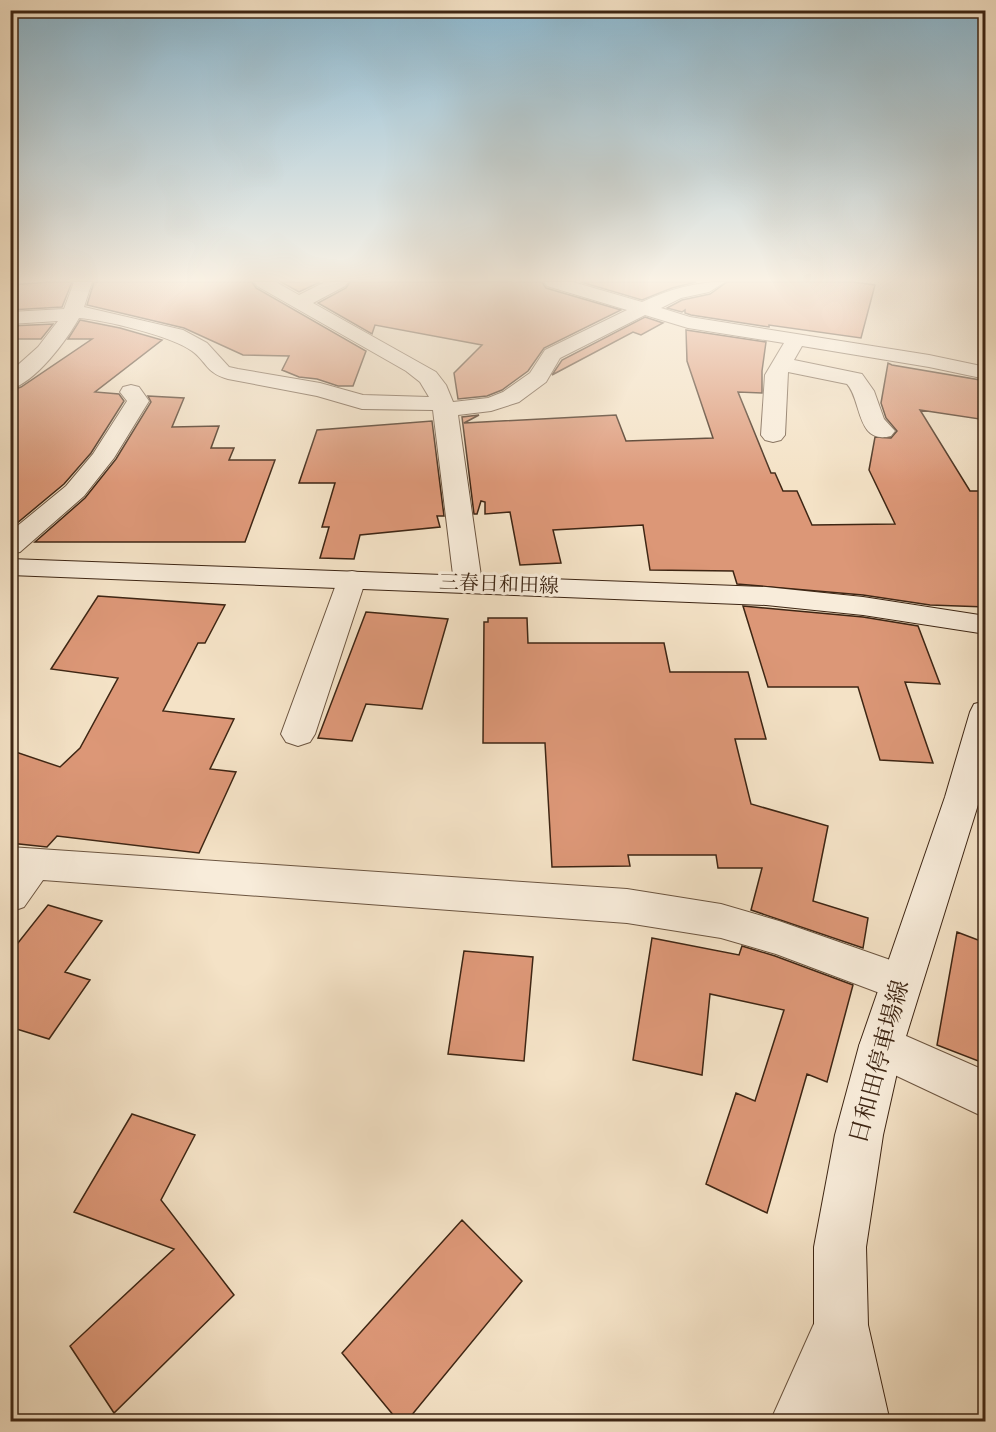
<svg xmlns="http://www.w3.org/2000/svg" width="996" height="1432" viewBox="0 0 996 1432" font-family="'Libre Bodoni','Noto Serif JP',serif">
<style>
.building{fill:#dc9777;stroke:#3e2614;stroke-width:1.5}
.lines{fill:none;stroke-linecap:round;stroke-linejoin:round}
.minor-casing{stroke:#6c5540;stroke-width:2}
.secondary-casing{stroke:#3e2614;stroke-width:2}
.minor{fill:#f8ecda;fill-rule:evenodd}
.secondary{fill:#f8ecda;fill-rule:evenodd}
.labels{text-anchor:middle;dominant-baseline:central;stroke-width:6;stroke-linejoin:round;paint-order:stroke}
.street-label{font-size:20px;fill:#3e2614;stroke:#f8ecda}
.near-street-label{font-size:24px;fill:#3e2614;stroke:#f8ecda}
</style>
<rect width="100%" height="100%" fill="#f4e2c6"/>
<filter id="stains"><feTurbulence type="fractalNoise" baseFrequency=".00333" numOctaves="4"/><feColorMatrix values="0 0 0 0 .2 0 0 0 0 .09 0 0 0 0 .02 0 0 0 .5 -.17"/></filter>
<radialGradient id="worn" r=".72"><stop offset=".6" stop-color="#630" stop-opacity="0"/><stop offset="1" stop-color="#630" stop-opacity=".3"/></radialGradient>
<path class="building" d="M 50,282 L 72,282 L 62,307 L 10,310 L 10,285 Z
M 94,282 L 252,282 L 256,288 L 366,351 L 353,386 L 338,386 L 317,379 L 299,377 L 282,370 L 289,356 L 243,355 L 184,328 L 87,305 Z
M 281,282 L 320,282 L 299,292 Z
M 350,282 L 542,282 L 546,288 L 621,310 L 544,348 L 528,371 L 502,390 L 487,396 L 458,399 L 454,373 L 482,345 L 375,325 L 372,334 L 318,303 L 346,288 Z
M 581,282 L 696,282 L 672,288 L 642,300 Z
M 727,282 L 853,282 L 875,285 L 861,338 L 769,325 L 769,327 L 691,315 L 685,313 L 685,310 L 682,312 L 667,308 L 682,300 L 710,294 Z
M 645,317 L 663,323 L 641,335 L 633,332 L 552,375 L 562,360 Z
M 80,320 L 120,328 L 162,340 L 95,392 L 119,394 L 124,401 L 91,453 L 64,484 L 10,529 L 10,391 L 21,387 L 92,339 L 68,339 Z
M 53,324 L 41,339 L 10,339 L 10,326 Z
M 686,330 L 766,342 L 762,371 L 762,393 L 738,392 L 771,473 L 775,473 L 783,491 L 797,491 L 812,525 L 895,524 L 869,470 L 875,437 L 891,438 L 897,431 L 886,418 L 881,403 L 888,363 L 892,365 L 986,381 L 986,420 L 920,410 L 970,491 L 986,491 L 986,607 L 930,605 L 863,595 L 737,584 L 733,571 L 650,570 L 643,525 L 553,530 L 561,563 L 520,565 L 510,512 L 485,514 L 485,502 L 481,501 L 477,514 L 474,514 L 462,417 L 479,415 L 464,423 L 616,415 L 626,441 L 713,438 L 687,361 Z
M 148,396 L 184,398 L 172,427 L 219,426 L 211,448 L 234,448 L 229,460 L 275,460 L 245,542 L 35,542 L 85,498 L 116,459 L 151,402 Z
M 432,421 L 444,516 L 437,516 L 440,527 L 360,535 L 354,559 L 320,558 L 329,527 L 322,527 L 335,483 L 299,483 L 317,430 Z
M 98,596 L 225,605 L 205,643 L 198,643 L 163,711 L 234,719 L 210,769 L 236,772 L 199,853 L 57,836 L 47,847 L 10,843 L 10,750 L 60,767 L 80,748 L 118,678 L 51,669 Z
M 743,606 L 863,617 L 918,626 L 940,684 L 905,682 L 933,763 L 880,760 L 858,687 L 768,687 Z
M 366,612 L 448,619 L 422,709 L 366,704 L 352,741 L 318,738 Z
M 488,618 L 527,618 L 528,643 L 664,643 L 670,672 L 748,672 L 766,739 L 735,739 L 751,804 L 828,826 L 813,901 L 868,918 L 863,948 L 751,910 L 762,868 L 718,868 L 716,855 L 628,855 L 630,866 L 552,867 L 545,743 L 483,743 L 484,622 L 488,622 Z
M 48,905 L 102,921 L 65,972 L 90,980 L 49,1039 L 10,1027 L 10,953 Z
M 957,932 L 986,943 L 986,1064 L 937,1045 Z
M 652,938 L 739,955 L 742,946 L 775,956 L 853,985 L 827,1082 L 807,1074 L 767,1213 L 706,1184 L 736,1093 L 755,1101 L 784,1010 L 710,994 L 702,1075 L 633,1060 Z
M 464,951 L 533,957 L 524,1061 L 448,1054 Z
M 132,1114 L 195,1135 L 161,1200 L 234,1295 L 114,1413 L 70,1346 L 174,1249 L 74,1212 Z
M 462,1220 L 522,1281 L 406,1422 L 399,1422 L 342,1353 Z"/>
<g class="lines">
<defs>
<path id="minor" d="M 74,282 L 92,282 L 84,307 L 183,330 L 207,343 L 229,367 L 238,369 L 320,383 L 363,395 L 429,397 L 420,382 L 406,371 L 257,286 L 254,282 L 276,282 L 299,295 L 325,282 L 348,282 L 345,286 L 313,303 L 436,372 L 446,385 L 453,402 L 488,398 L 503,392 L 530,373 L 545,350 L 627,310 L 547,286 L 544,282 L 573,282 L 642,302 C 670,289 694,282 725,282 L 709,292 L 681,298 L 661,308 L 690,317 L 929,355 L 986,367 L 986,379 L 929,367 L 802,346 L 794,360 L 862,374 L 874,391 L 884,419 L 895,431 L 891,436 C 856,445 862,400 847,384 L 788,372 L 785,435 L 781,440 L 773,442 L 765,440 L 761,435 L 765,375 L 784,343 L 688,328 L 645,315 L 560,358 L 546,382 L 519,402 L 491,411 L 458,415 L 482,583 L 478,589 L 468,592 L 458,589 L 454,583 L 433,410 L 362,409 L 317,396 L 228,379 C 206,373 207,362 192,351 C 171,336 105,320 79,318 C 67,340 35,383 10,389 L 10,372 L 38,347 L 58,321 L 10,324 L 10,312 L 64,309 Z
M 131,385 L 139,387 L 149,401 L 114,458 L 84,496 L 20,552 L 10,554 L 10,532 L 66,486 L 93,454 L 127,401 L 120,392 L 123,387 Z
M 352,571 L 362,573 L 366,579 L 315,734 L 310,742 L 298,746 L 286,742 L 281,734 L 338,579 L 342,573 Z
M 10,847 L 627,889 L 721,904 L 779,921 L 916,969 L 922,982 L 916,995 L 901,1001 L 776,954 L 721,938 L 627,923 L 43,880 L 24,907 L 10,912 Z
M 881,1025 L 986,1071 L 986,1118 L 865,1061 L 859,1046 L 865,1031 Z
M 840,1300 L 859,1308 L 867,1327 L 828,1422 L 770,1422 L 821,1308 Z"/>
<path id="secondary" d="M 10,559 L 766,587 L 863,597 L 986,616 L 986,634 L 863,615 L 766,605 L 10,575 Z
M 986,701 L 986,779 L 903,1046 L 883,1135 L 866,1247 L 868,1325 L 890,1422 L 832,1422 L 814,1325 L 814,1247 L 835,1135 L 859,1046 L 945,797 L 970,712 L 974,704 Z"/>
</defs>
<use href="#minor" class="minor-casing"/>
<use href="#secondary" class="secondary-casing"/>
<use href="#minor" class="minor"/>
<use href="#secondary" class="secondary"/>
</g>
<linearGradient id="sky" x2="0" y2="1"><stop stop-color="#8ab8d1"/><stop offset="0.58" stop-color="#faf2e5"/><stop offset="1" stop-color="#faf2e5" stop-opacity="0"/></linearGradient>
<rect width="996" height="483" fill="url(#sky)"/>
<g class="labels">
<g class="street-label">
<text transform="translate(499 585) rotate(2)">三春日和田線</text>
</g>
<g class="near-street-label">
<text transform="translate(880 1062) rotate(-75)">日和田停車場線</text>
</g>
</g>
<rect width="996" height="1432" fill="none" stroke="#f4e2c6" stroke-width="36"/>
<rect x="12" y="12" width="972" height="1408" fill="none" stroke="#3e2614" stroke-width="3"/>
<rect x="18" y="18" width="960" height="1396" fill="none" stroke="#3e2614" stroke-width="1.5"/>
<rect width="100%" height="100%" filter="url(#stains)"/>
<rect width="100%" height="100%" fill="url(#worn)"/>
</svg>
